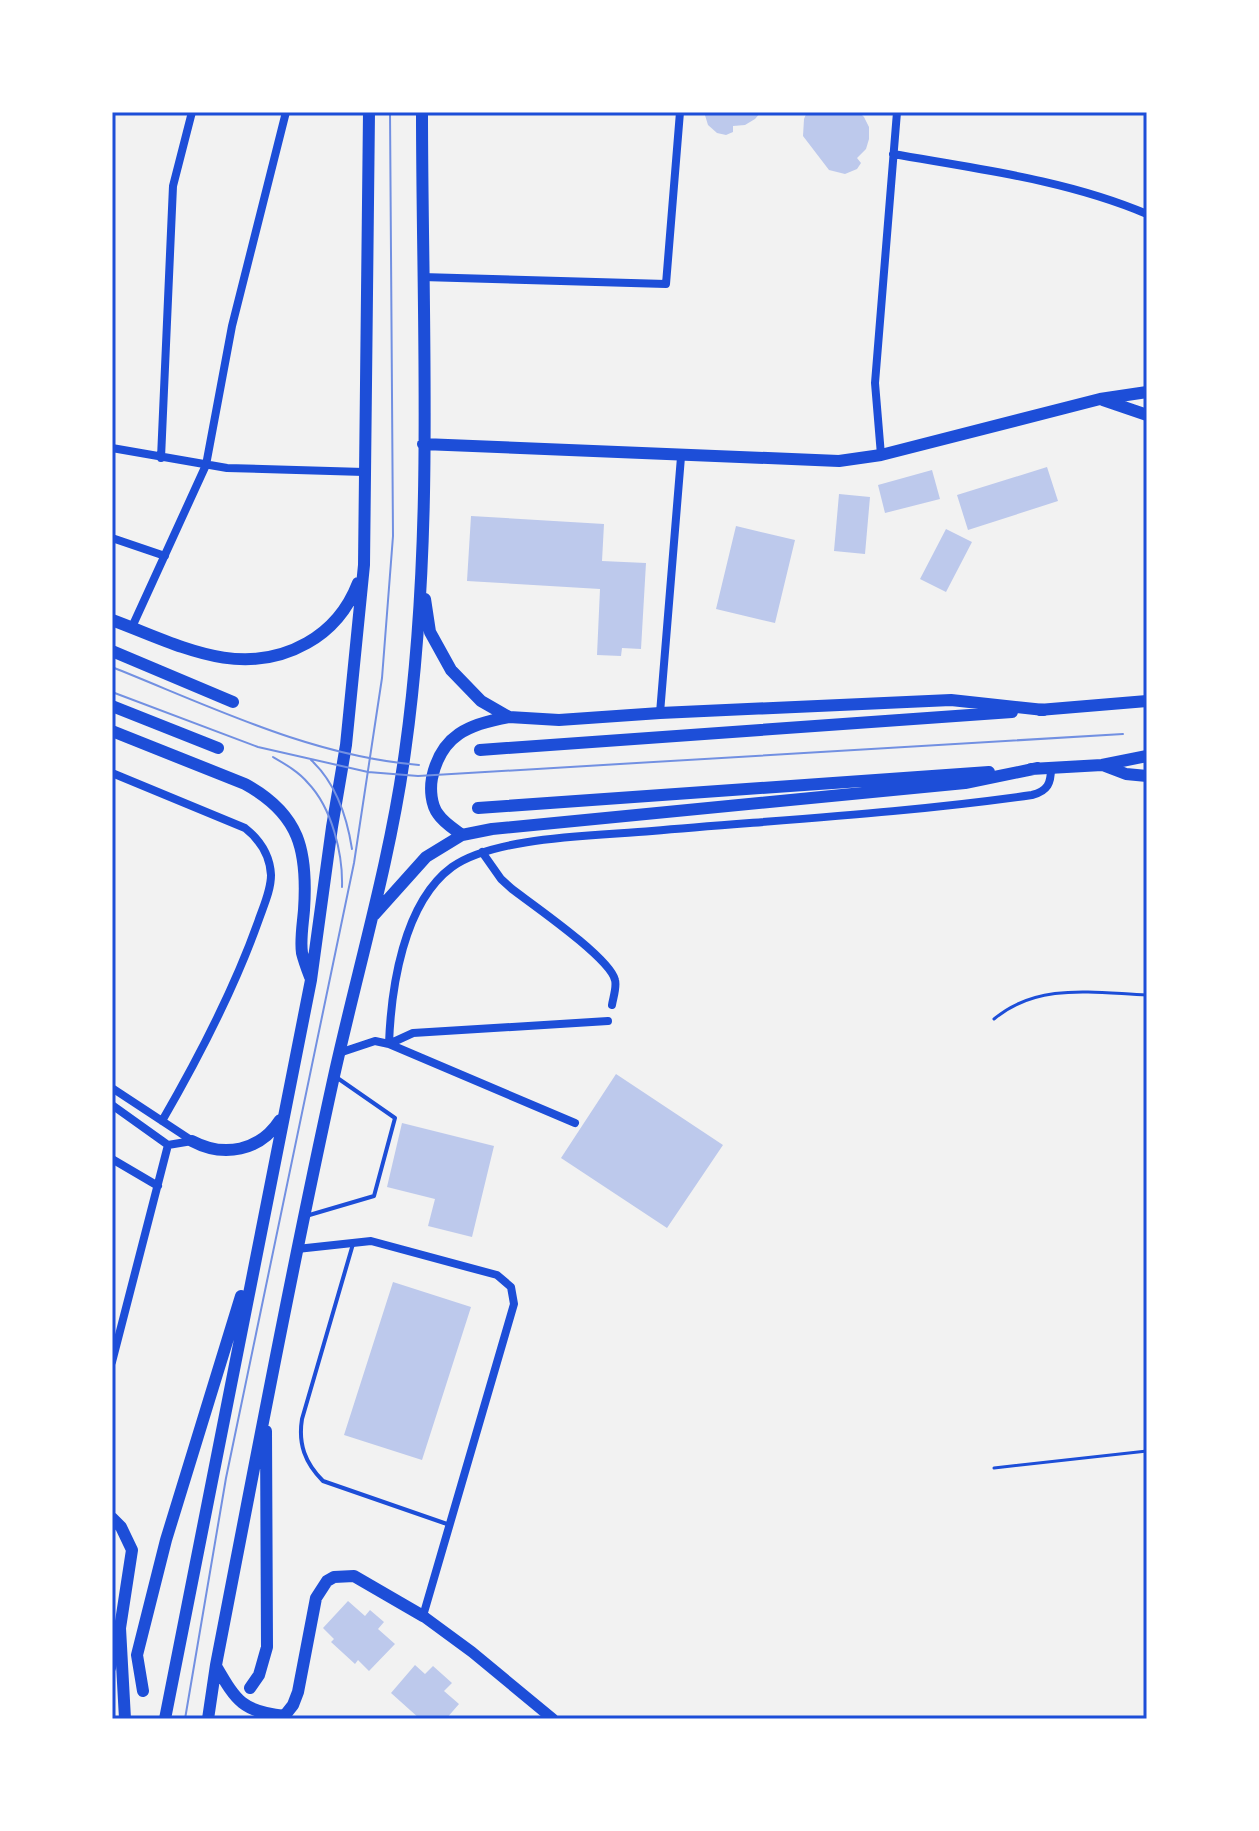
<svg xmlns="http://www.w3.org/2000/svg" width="1259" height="1831" viewBox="0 0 1259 1831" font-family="Figtree,sans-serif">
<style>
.building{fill:#bdc9ec}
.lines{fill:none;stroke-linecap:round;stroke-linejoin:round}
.path{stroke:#1d4ed8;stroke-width:3}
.service{stroke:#1d4ed8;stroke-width:4}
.minor{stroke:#1d4ed8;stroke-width:8}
.secondary{stroke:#1d4ed8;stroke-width:11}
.primary{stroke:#1d4ed8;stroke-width:12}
.tram{stroke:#7290e2;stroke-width:2}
.neatline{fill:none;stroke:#1d4ed8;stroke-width:3}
</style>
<rect width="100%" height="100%" fill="#f2f2f2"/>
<path class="building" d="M 704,112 L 761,112 L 755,119 L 745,125 L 733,126 L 733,132 L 726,135 L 717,133 L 708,125 Z
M 807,112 L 859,112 L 864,117 L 869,127 L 869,139 L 866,149 L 857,158 L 861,163 L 857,169 L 845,174 L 829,170 L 803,136 L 804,119 Z
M 1047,467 L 1058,501 L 968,530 L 957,495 Z
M 932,470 L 940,499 L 885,513 L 878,485 Z
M 839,494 L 870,497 L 865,554 L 834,551 Z
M 471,516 L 604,524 L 602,561 L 646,563 L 641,649 L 622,648 L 621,656 L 597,655 L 600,589 L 467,581 Z
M 736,526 L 795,540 L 775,623 L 716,609 Z
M 946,529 L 972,542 L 946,592 L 920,579 Z
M 616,1074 L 723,1145 L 667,1228 L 561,1158 Z
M 402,1123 L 494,1146 L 472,1237 L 428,1226 L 435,1199 L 387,1187 Z
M 393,1282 L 471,1307 L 422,1460 L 344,1435 Z
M 348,1601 L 365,1616 L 370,1610 L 384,1622 L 378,1629 L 395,1644 L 369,1671 L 358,1660 L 355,1664 L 331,1642 L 334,1639 L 323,1628 Z
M 415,1665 L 425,1674 L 433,1666 L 452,1683 L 444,1691 L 459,1704 L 446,1719 L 420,1719 L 391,1693 Z"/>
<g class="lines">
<path class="path" d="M 994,1019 C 1038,982 1094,993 1147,995
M 994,1468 L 1147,1451"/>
<path class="service" d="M 306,1216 L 374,1196 L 395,1118 L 336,1077
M 353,1244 L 302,1419 C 298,1444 305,1463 323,1481 L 447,1524"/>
<path class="minor" d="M 893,154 C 978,169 1067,180 1147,214
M 422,277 L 666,284 L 680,112
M 112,448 L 227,468 L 364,472
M 881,455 L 875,383 L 897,112
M 161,458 L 173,186 L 192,112
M 112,538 L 165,556
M 132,627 L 206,465 L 232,326 L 286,112
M 660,713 L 681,457
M 112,773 L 245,828 C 260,840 270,855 271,875 C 271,891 263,907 258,922 C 233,992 199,1057 162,1121
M 482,852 L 501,879 L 512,889 C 533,905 610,958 615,980 C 617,987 613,998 612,1005
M 339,1053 L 375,1041 L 389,1044 L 413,1033 L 608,1021
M 112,1088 L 191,1140
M 112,1105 L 168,1145
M 575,1123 L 389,1044 C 391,989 403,903 452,867 C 495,836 598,836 652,831 C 779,820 906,813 1032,795 C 1048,791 1051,783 1051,768
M 112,1159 L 158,1186
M 297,1249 L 371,1241 L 497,1275 L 511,1287 L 514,1304 L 423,1616
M 112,1362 L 168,1145 L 192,1141
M 112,1668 L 117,1642"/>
<path class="secondary" d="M 423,1616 L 472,1652 L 553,1719"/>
<path class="primary" d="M 1103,400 L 1147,415
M 423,444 L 839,461 L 881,455 L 1100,399 L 1147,392
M 425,599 L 430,632 L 451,670 L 481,701 L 509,717 L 559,720 L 660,713 L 951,700 L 1044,710
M 112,620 C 177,644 240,681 307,643 C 332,629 348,609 358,583
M 112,651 L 233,702
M 112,706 L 218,748
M 1039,710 L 1147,701
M 112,731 L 245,784 C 300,814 308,851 304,910 C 303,923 300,940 302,953 C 304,961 307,969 310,977
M 480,750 L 1012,712
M 1105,766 L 1126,774 L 1147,776
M 1031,769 L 1102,765 L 1147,756
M 478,808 L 989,772
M 462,835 C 454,829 443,822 438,814 C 431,805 430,789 432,778 C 441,735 469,724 509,717
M 374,915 L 426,857 L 462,835 L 492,829 L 965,783 L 1038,768
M 192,1141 C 224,1158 260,1151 280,1120
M 112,1518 L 121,1527 L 132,1550 L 120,1628 L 125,1719
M 216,1666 C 237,1702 242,1711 285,1716
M 250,1688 L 259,1675 L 267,1647 L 266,1431
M 143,1691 L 137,1655 L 166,1540 L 241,1296
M 165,1719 L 311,980 L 332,827 L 346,745 L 364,565 L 369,112
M 208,1719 L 216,1665 C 254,1469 291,1272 334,1076 C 358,968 390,861 405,752 C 435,540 422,325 422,112
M 282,1719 L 293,1705 L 298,1692 L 316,1598 L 327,1581 L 334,1577 L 354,1576 L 423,1616"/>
<path class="tram" d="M 112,667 C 212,707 311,756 419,765
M 112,692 L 258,747 L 368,772 L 418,776 L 1123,734
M 273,757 C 285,764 299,772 308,783 C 332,808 343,854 342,887
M 311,760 C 335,782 347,817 352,849
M 185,1719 L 226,1478 L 354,863 L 382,678 L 393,536 L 390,112"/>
</g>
<rect width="1259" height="1831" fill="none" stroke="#ffffff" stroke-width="228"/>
<rect x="114" y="114" width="1031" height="1603" class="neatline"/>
</svg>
